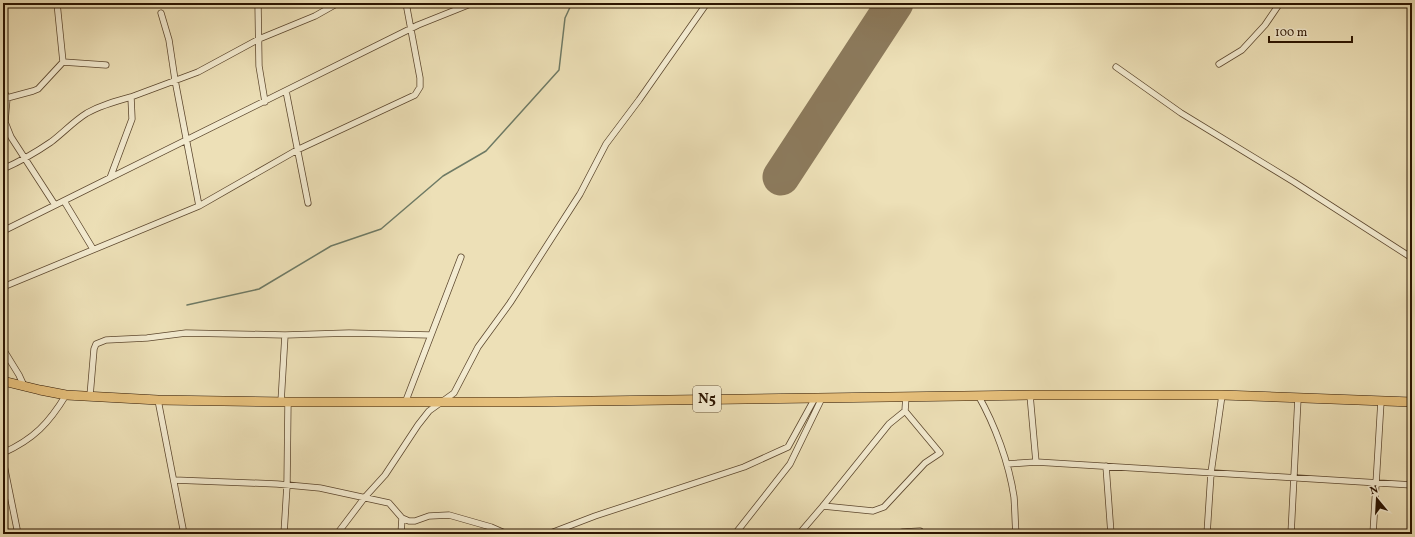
<svg xmlns="http://www.w3.org/2000/svg" width="1415" height="537" viewBox="0 0 1415 537" font-family="Vollkorn,serif">
<style>
.lines{fill:none;stroke-linecap:round;stroke-linejoin:round}
.stream{stroke:#6e7a65;stroke-width:1.5}
.runway{stroke:#8c7a5c;stroke-width:37}
.minor-casing{stroke:#5c472e;stroke-width:7}
.trunk-casing{stroke:#2b1400;stroke-width:10}
.minor{stroke:#f3ebd0;stroke-width:5.5}
.trunk{stroke:#e6c07c;stroke-width:9}
.labels{text-anchor:middle;dominant-baseline:central;stroke-width:3;stroke-linejoin:round;paint-order:stroke}
.shield{fill:#f3ebd0;stroke:#67543e;stroke-width:1}
.shield-label{font-size:15px;font-weight:bold;fill:#2b1400}
</style>
<rect width="100%" height="100%" fill="#ede0b7"/>
<filter id="stains"><feTurbulence type="fractalNoise" baseFrequency=".005" numOctaves="4"/><feColorMatrix values="0 0 0 0 .2 0 0 0 0 .09 0 0 0 0 .02 0 0 0 .5 -.17"/></filter>
<radialGradient id="worn" r=".72"><stop offset=".6" stop-color="#630" stop-opacity="0"/><stop offset="1" stop-color="#630" stop-opacity=".3"/></radialGradient>
<g class="lines">
<path class="stream" d="M 187,305 L 259,289 L 331,246 L 381,229 L 443,176 L 486,151 L 559,70 L 565,18 L 572,3"/>
<path class="runway" d="M 781,177 L 895,3"/>
<defs>
<path id="minor" d="M 57,3 L 63,62
M 258,3 L 259,66 L 265,102
M 161,13 L 169,40 L 175,80 L 199,206
M 1219,64 L 1242,50 L 1265,25 L 1280,3
M 1116,67 L 1181,113 L 1294,182 L 1412,258
M 3,89 L 7,98 L 5,122 L 11,137 L 55,205
M 286,91 L 308,203
M 7,98 L 33,91 L 38,89 L 63,62 L 106,65
M 3,169 C 21,161 35,153 51,142 C 64,132 74,121 87,113 C 101,105 116,101 131,97
M 110,178 L 132,119 L 131,97 L 198,72 L 259,39 L 315,16 L 338,3
M 64,201 L 93,249
M 3,231 L 418,25 L 473,3
M 3,287 L 199,206 L 297,150 L 415,95 L 420,87 L 420,78 L 406,3
M 3,349 L 19,375 L 24,386
M 978,395 C 995,425 1009,463 1014,497 C 1015,509 1015,522 1016,534
M 1030,395 L 1036,462 L 1412,485
M 90,396 L 94,349 L 96,344 L 106,340 L 147,338 L 186,333 L 285,335 L 349,333 L 430,335
M 158,400 L 184,534
M 281,402 L 285,335
M 405,403 L 461,257
M 3,453 C 34,439 49,423 66,395
M 3,460 L 17,529
M 1007,464 L 1036,462
M 1106,466 L 1111,534
M 174,480 L 277,484 L 320,488 L 389,503 L 402,518 L 409,521 L 415,521 L 429,516 L 449,515 L 491,527 L 507,534
M 823,506 L 873,511 L 884,507 L 925,463 L 940,453 L 905,411
M 284,534 L 287,485 L 288,402
M 337,534 L 365,497 L 385,475 L 418,425 L 429,411 L 454,393 L 478,347 L 510,303 L 580,194 L 606,144 L 639,100 L 707,3
M 401,534 L 402,518
M 548,534 L 595,516 L 744,467 L 788,447 L 815,398
M 735,534 L 790,464 L 822,398
M 799,534 L 823,506 L 889,424 L 905,411 L 906,396
M 894,534 L 903,532 L 920,531
M 1207,534 L 1211,473 L 1222,395
M 1291,534 L 1298,398
M 1373,534 L 1381,401"/>
<path id="trunk" d="M 3,381 L 40,390 L 66,395 L 158,400 L 288,402 L 518,402 L 1030,395 L 1222,395 L 1412,402"/>
</defs>
<use href="#minor" class="minor-casing"/>
<use href="#trunk" class="trunk-casing"/>
<use href="#minor" class="minor"/>
<use href="#trunk" class="trunk"/>
</g>
<g class="labels">
<rect class="shield" x="693" y="386" width="28" height="26" rx="3"/>
<g class="shield-label">
<text x="707" y="399">N5</text>
</g>
</g>
<rect width="1415" height="537" fill="none" stroke="#ede0b7" stroke-width="16"/>
<rect x="4" y="4" width="1407" height="529" fill="none" stroke="#2b1400" stroke-width="2"/>
<rect x="8" y="8" width="1399" height="521" fill="none" stroke="#2b1400"/>
<g transform="translate(1377 499) rotate(342)" stroke="#f3ebd0" stroke-width="3" paint-order="stroke">
<path d="M0-3L7 15L0 10L-7 15Z" fill="#2b1400"/>
<text y="-6" font-size="11" font-weight="bold" text-anchor="middle" fill="#2b1400">N</text>
</g>
<path d="M1269 36v6h83v-6" fill="none" stroke="#2b1400" stroke-width="2"/>
<text x="1275" y="36" font-size="12" fill="#2b1400" stroke="#f3ebd0" stroke-width="3" paint-order="stroke">100 m</text>
<rect width="100%" height="100%" filter="url(#stains)"/>
<rect width="100%" height="100%" fill="url(#worn)"/>
</svg>
